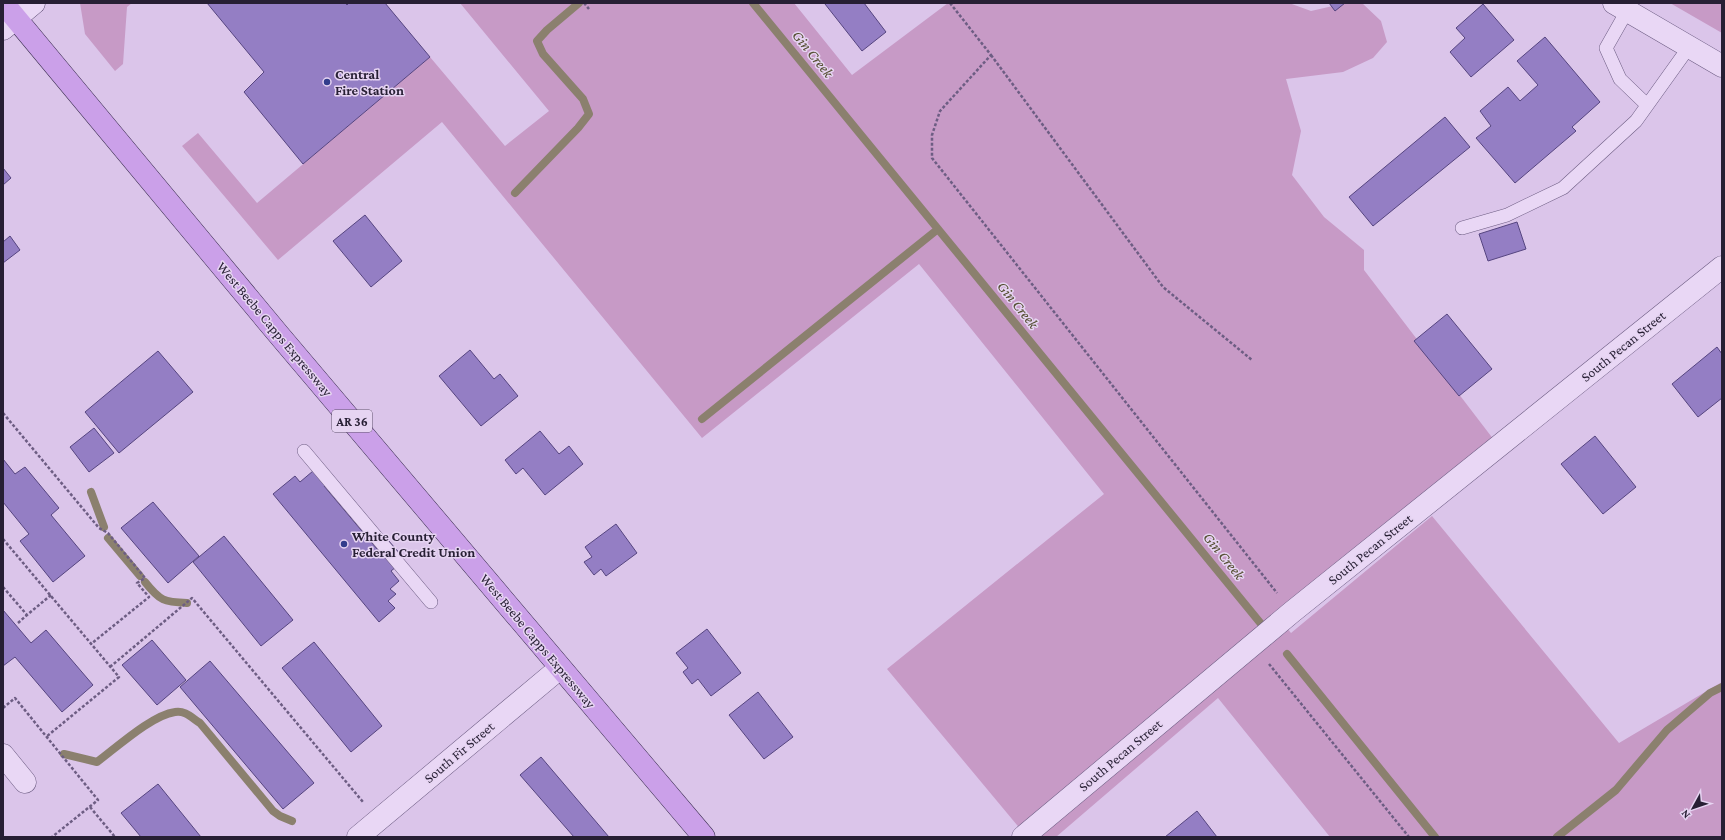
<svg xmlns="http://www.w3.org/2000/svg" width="1725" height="840" viewBox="0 0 1725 840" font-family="'Crimson Pro',serif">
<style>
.green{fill:#c79ac6}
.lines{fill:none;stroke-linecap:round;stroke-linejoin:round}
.stream{stroke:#8b806e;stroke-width:8}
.building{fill:#947ec4;stroke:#564580}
.lane-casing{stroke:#6d5d83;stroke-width:14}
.street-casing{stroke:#6d5d83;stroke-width:23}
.secondary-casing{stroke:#4e4065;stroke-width:23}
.primary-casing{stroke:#3c3051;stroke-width:23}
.path{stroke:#6d5d83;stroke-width:2.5;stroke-dasharray:3 2;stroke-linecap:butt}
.lane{stroke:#e9d7f5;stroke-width:13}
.street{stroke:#e9d7f5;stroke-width:22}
.secondary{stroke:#e9d7f5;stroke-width:22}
.primary{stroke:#cba0e9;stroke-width:22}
.poi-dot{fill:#323d8c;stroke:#e6d4f2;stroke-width:1.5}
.labels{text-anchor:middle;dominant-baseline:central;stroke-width:3;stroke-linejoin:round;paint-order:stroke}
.shield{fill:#e6d4f2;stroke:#60556d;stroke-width:1}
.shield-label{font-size:13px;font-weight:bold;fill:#271f34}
.poi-label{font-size:14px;font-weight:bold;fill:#271f34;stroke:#e6d4f2;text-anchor:start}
.street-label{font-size:14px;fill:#271f34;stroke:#e6d4f2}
.water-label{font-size:15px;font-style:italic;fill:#534d30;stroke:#e6d4f2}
</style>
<rect width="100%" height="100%" fill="#dbc5ea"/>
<path class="green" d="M 80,3 L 132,3 L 127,7 L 123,64 L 115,71 L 85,34 Z
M 460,3 L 794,3 L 852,75 L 948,3 L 1289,3 L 1311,11 L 1346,3 L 1362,3 L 1381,21 L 1387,42 L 1373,58 L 1343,72 L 1286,79 L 1301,131 L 1292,175 L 1324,217 L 1364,250 L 1364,270 L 1494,440 L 1277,616 L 1291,633 L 1432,516 L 1619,743 L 1722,682 L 1722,837 L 1330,837 L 1218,698 L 1056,837 L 1027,837 L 887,669 L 1104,494 L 919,264 L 702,438 L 442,122 L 278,260 L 182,146 L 198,133 L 257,203 L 430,57 L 505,146 L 549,111 Z
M 1670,3 L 1722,3 L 1722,33 Z"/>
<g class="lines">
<path class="stream" d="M 753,3 L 1262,625
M 515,193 L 578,128 L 589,114 L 583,99 L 543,54 L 537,41 L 547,30 L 579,3
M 702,419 L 938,229
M 91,492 L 104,527
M 108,538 L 140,576
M 145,582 C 160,601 164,602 187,603
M 1287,654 L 1435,837
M 64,754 L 97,762 C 116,748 152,715 175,712 C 185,710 192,718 200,723 L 273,811 L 280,816 L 292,821
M 1557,837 L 1616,790 L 1667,730 L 1710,693 L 1722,687"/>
</g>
<path class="building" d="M 207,3 L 345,3 L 347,5 L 349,3 L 385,3 L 430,57 L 303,164 L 244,92 L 264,72 Z
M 827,3 L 864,3 L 886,32 L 862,51 L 825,4 Z
M 1329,3 L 1345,3 L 1335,11 Z
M 1483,4 L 1514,40 L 1471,77 L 1450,52 L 1465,38 L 1456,28 Z
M 1545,37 L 1600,102 L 1572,127 L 1576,131 L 1515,183 L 1476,138 L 1491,126 L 1480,111 L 1508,87 L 1520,101 L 1538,85 L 1517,61 Z
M 1445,117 L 1470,147 L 1373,226 L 1349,197 Z
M 3,168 L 11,178 L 3,185 Z
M 365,215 L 402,261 L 371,287 L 333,241 Z
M 1517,222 L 1526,249 L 1488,261 L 1479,234 Z
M 10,236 L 20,250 L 3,263 L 3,242 Z
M 1447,314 L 1492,369 L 1459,396 L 1414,341 Z
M 1717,347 L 1722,354 L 1722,398 L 1698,417 L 1672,384 Z
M 470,350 L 494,379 L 500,374 L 518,396 L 481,426 L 439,376 Z
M 158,351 L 193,392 L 119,453 L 85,412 Z
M 94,428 L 114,453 L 89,472 L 70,447 Z
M 540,431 L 559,454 L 569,446 L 583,464 L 545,495 L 523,468 L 516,474 L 505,460 Z
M 1595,436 L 1636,487 L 1603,514 L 1561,464 Z
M 3,459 L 15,474 L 25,467 L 59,508 L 51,515 L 85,556 L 53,582 L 20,541 L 29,534 L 3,502 Z
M 313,471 L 328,483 L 324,486 L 377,549 L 388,540 L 402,556 L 393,564 L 396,567 L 391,571 L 399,581 L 390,589 L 396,594 L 388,601 L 395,608 L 379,622 L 273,494 L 295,476 L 300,482 Z
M 153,502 L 199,556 L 168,583 L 121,528 Z
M 616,524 L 637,553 L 606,576 L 601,569 L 594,575 L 584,562 L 592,557 L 585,547 Z
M 224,536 L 293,620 L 261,646 L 193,562 Z
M 3,610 L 31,643 L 46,630 L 93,685 L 62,712 L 15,657 L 3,666 Z
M 707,629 L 741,673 L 711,696 L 698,679 L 692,684 L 683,672 L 688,668 L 676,653 Z
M 152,640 L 186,680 L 157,705 L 122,665 Z
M 314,642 L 382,726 L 351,752 L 282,668 Z
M 210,661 L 314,783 L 283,809 L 180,687 Z
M 758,692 L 793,737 L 764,759 L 729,715 Z
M 541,757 L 609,837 L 574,837 L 520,775 Z
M 158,784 L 201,837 L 141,837 L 121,813 Z
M 1197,811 L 1217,837 L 1165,837 Z"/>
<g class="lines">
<defs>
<path id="lane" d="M 1627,11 L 1606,48 L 1620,79 L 1647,105
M 1462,228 L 1507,215 L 1563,188 L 1636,121 L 1689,47
M 304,451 L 431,602"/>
<path id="street" d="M 1614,3 L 1722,66
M 3,755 L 25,782
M 358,837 L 560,668
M 1023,837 L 1292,612 L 1722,267"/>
<path id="secondary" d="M 3,29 L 34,3"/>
<path id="primary" d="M 3,3 L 279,335 L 704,837"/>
</defs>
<use href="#lane" class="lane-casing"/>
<use href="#street" class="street-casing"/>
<use href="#secondary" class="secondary-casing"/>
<use href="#primary" class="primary-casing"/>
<path class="path" d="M 584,3 L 589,9
M 950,3 L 991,55 L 940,111 L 932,135 L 932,158 L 1277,593
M 991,55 L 1163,287 L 1252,360
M 3,413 L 99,528 L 108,533 L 145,578 L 137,583 L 149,597 L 91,644
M 3,539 L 119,677 L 46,737
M 3,587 L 27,615 L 51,595
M 18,623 L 27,615
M 1269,664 L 1409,837
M 110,667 L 192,598 L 363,802
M 3,708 L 15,698 L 98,800 L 52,837
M 90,807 L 115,837"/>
<use href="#lane" class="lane"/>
<use href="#street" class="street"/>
<use href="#secondary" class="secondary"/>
<use href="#primary" class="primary"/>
</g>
<g class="poi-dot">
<circle cx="327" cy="82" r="4"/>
<circle cx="344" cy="544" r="4"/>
</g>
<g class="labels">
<rect class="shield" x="332" y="410" width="40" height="22" rx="3"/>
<g class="shield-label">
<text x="352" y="421">AR 36</text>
</g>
<g class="poi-label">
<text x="335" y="74">Central<tspan x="335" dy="16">Fire Station</tspan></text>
<text x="352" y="536">White County<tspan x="352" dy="16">Federal Credit Union</tspan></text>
</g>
<g class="street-label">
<text transform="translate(275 329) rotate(50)">West Beebe Capps Expressway</text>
<text transform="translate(1623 346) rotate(-39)">South Pecan Street</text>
<text transform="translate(1370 549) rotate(-39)">South Pecan Street</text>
<text transform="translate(538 641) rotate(50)">West Beebe Capps Expressway</text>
<text transform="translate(459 752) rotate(-40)">South Fir Street</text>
<text transform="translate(1120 755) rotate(-40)">South Pecan Street</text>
</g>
<g class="water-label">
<text transform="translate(813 54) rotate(51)">Gin Creek</text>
<text transform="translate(1018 305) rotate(51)">Gin Creek</text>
<text transform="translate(1224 556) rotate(51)">Gin Creek</text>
</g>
</g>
<rect width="1725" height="840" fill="none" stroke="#271f34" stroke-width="8"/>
<g transform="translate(1693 808) rotate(230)" stroke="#e6d4f2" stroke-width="3" paint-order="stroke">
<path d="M0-3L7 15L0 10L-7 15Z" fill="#271f34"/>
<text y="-6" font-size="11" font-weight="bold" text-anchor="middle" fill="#271f34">N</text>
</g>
</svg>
